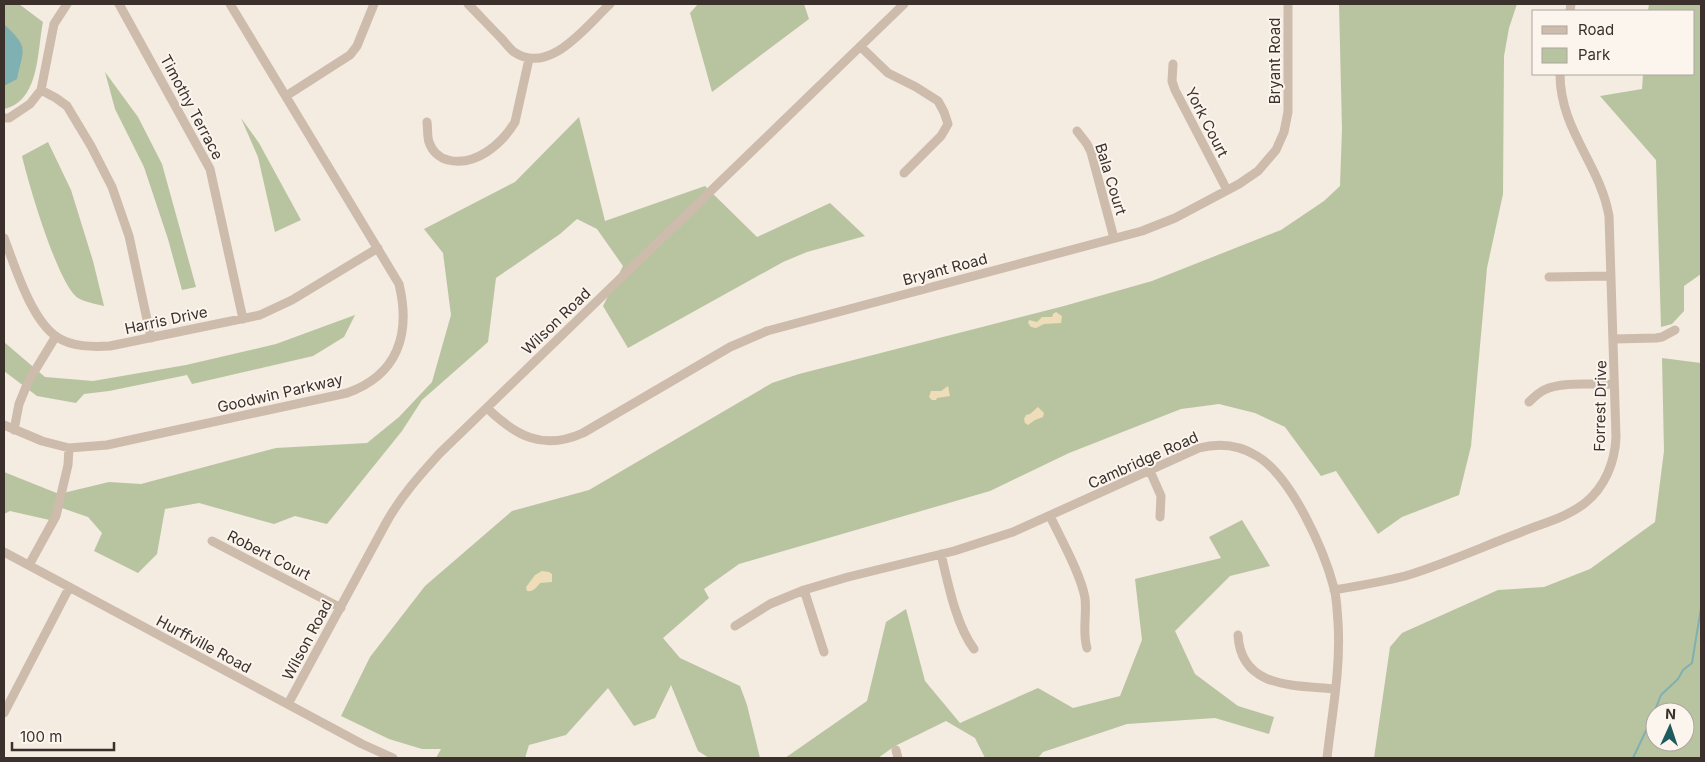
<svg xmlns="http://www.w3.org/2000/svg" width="1705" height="762" viewBox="0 0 1705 762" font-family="Inter,sans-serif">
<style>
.green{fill:#b8c4a0;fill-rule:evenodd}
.sand{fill:#efdcb8}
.water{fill:#7fb0b2}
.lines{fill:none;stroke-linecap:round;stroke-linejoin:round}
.stream{stroke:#7fb0b2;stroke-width:2}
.minor{stroke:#cdbbac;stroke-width:9}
.labels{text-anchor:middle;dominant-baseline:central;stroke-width:4;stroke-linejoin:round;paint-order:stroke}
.street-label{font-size:15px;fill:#3b302b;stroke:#fbf5ee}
</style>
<rect width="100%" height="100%" fill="#f4ebe1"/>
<path class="green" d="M 4,4 L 19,4 L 43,22 C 37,51 40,101 4,109 Z
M 698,4 L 804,4 L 809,19 L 712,92 L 690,13 Z
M 1339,4 L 1517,4 L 1509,28 L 1504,56 L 1503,194 L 1487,268 L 1471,446 L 1459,495 L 1402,517 L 1378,534 L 1336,471 L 1321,476 L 1285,427 L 1255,413 L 1219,404 L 1181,409 L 1069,453 L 990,491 L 739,564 L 704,589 L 709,598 L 663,638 L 680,658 L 740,686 L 747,705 L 760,758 L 709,758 L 698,751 L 671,685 L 655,718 L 634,726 L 608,688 L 566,735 L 529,745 L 525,758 L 436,758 L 441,749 L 422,749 L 389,739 L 341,716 L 370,657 L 425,586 L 512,511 L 589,490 L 772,383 L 799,374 L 1064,306 L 1152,281 L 1281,230 L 1324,201 L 1340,186 L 1342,129 Z
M 1649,4 L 1701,4 L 1701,274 L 1684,286 L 1684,311 L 1672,324 L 1661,327 L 1656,160 L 1600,96 L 1642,89 L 1643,74 L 1694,74 L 1694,11 L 1648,11 Z
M 105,72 L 138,117 L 162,164 L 196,287 L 182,290 L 168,239 L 144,167 L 115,109 Z
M 579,117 L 605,221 L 705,186 L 757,237 L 830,203 L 865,236 L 807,252 L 783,262 L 628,348 L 603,306 L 623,266 L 597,229 L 577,219 L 560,234 L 496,278 L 488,342 L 422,400 L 402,431 L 327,524 L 295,516 L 274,524 L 199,503 L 165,509 L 157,554 L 138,573 L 94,551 L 102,533 L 88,517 L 59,507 L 54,521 L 10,511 L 4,514 L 4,472 L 59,494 L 109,482 L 141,484 L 276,448 L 367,443 L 399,417 L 432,382 L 451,315 L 443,253 L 424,229 L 515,182 Z
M 241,118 L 259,143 L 301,220 L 275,232 L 258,157 Z
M 48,142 L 71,190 L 93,261 L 104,306 C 96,304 85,302 78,298 C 58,285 28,182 22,156 Z
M 355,315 L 344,337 L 313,356 L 192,384 L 187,375 L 109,391 L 84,394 L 76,403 L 37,396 L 4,371 L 4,342 L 45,377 L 93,381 L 186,365 L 276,344 Z
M 1662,358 L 1701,363 L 1701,758 L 1374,758 L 1390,647 L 1402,633 L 1498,590 L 1544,587 L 1590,569 L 1655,522 L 1664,451 ZM 1655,712 L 1685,712 L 1685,742 L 1655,742 Z
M 1242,520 L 1270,566 L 1230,576 L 1175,631 L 1195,674 L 1238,706 L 1274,717 L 1269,734 L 1215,718 L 1127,724 L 1043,752 L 1038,758 L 985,758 L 975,738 L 946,721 L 895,746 L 878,758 L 785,758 L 867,701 L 886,622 L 906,609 L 925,681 L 960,723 L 1038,688 L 1073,708 L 1120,696 L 1142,640 L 1135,579 L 1221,558 L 1209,537 Z"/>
<path class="sand" d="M 1056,312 L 1062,316 L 1061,323 L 1044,324 L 1036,328 L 1031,327 L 1028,323 L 1029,320 L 1037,322 L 1042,317 L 1052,317 L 1053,314 Z
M 948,386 L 950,396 L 937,398 L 936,400 L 932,400 L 929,397 L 931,391 L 941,391 Z
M 1038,407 L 1044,413 L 1043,417 L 1035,420 L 1028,425 L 1025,423 L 1024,419 L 1026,415 L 1030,414 Z
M 542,571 L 549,572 L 552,574 L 552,582 L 540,583 C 536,588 533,592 527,591 L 526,587 L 535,575 Z"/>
<path class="water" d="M 4,24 C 29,48 24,47 17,79 L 4,86 Z"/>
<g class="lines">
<path class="stream" d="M 1633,758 L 1651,720 L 1661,695 L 1678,679 L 1683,670 L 1692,663 L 1701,608"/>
<path class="minor" d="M 119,4 L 210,169 L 243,319
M 468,4 C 479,15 490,27 501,38 C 505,42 509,48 514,52 C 550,76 586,26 610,4
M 1570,11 L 1571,4
M 861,47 L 888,73 L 916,87 L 938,101 L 944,112 L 948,124 L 941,136 L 904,173
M 1173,64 L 1172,81 L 1175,90 L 1227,190
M 41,90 L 56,98 L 67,106 L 91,146 L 112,187 L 129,236 L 151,338
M 286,96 L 350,55 L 357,46 L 374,4
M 4,118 L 9,118 L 30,104 L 41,90 L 54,24 L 67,4
M 427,122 C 428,129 427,136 429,142 C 432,151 439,158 448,160 C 475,167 502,144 515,122 L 529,59
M 1077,131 L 1087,144 L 1091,152 L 1114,238
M 4,238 C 15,266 31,320 57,337 C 72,347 92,347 110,346 L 260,315 L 292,300 L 378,248
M 1549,277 L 1611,276
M 1614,339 L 1656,338 L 1662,337 L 1675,330
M 1529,402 C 1534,397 1538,393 1544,390 C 1562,381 1595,385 1614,384
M 487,408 C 516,436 543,451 583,433 L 730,347 L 767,331 L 1142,231 L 1175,218 L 1239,184 L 1258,171 L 1276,150 L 1284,132 L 1288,112 L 1288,4
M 4,425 L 42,441 L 69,448 L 107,445 L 347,393 C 398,375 411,334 399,284 L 230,4
M 14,430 L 19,404 L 28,382 L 56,336
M 1150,471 L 1161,496 L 1160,517
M 1050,516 C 1061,539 1081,575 1085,598 C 1087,615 1082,632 1087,648
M 212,541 L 341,608
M 4,552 L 362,744 L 393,758
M 941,554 C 948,583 956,625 974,649
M 29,565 L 56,516 L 68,465 L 69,448
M 804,590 L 824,652
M 1334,590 C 1358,586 1382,582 1405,576 C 1442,565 1482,547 1519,533 C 1540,524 1566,518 1585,503 C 1605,487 1615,462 1616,437 L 1609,216 C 1600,164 1560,130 1560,74
M 735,626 L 770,604 L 804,590 L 848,577 L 954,551 L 1013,532 L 1199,448 C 1219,443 1239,445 1257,456 C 1292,477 1324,550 1334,588 C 1337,599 1337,611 1338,622 C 1341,668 1332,713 1327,758
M 1238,635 C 1241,689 1295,685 1335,689
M 288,704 L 386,523 C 401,496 420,475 440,453 L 904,4
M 4,713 L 69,588
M 896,750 L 898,758"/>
</g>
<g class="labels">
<g class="street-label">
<text transform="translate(1274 61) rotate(-90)">Bryant Road</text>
<text transform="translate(192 107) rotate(62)">Timothy Terrace</text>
<text transform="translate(1207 122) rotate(63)">York Court</text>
<text transform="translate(1111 179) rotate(73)">Bala Court</text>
<text transform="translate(945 269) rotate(-15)">Bryant Road</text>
<text transform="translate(166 320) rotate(-12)">Harris Drive</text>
<text transform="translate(556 321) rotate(-44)">Wilson Road</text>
<text transform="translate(280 393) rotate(-13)">Goodwin Parkway</text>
<text transform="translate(1600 406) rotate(-89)">Forrest Drive</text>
<text transform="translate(1143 460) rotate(-24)">Cambridge Road</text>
<text transform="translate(269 555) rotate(27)">Robert Court</text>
<text transform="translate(307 640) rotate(-62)">Wilson Road</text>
<text transform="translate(204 644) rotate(28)">Hurffville Road</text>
</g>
</g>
<rect width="1705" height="762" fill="none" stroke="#3b302b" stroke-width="10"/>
<rect x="1532" y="10" width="162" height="65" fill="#fbf5ee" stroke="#aea6a0"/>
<rect x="1542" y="26" width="25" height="8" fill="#cdbbac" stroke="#aea6a0"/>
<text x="1578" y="35" font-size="15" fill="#3b302b">Road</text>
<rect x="1542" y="48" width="25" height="15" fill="#b8c4a0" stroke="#aea6a0"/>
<text x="1578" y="60" font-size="15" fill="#3b302b">Park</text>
<g transform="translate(1670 727) rotate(3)"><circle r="24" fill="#fbf5ee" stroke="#aea6a0"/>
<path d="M0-4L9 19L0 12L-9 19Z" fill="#1f5a5e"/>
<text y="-8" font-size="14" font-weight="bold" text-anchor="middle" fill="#3b302b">N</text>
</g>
<path d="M12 742v8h102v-8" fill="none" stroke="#3b302b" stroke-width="2.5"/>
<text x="20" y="742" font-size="15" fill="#3b302b" stroke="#fbf5ee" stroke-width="4" paint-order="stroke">100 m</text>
</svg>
